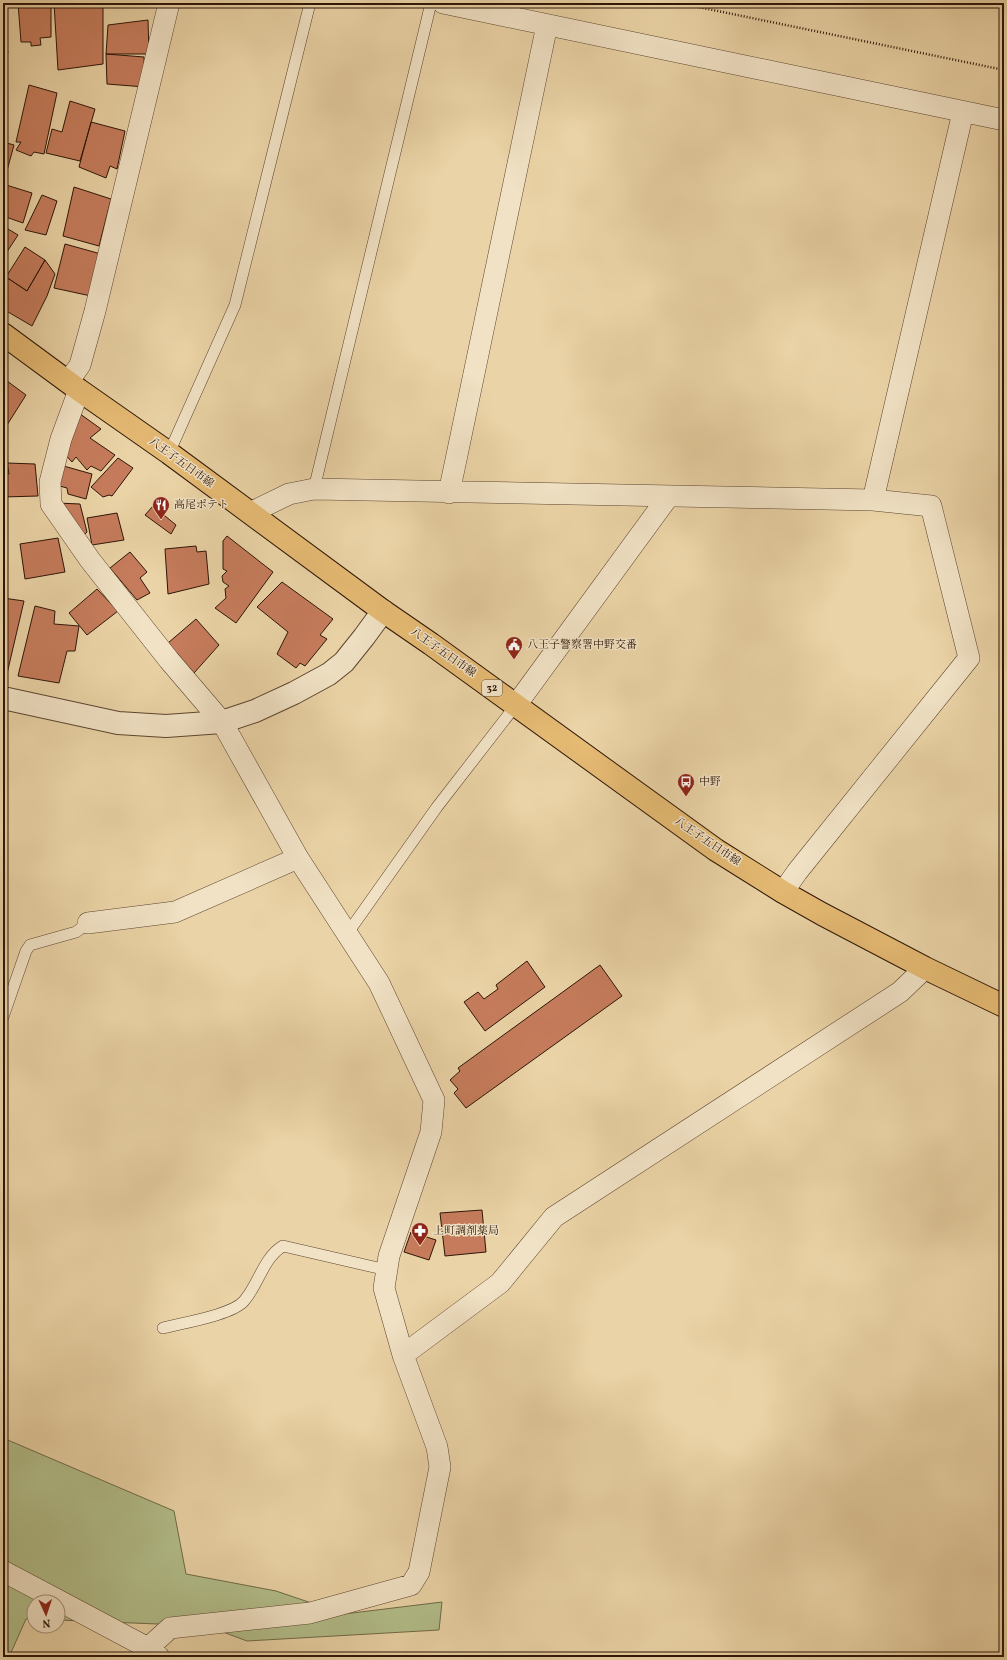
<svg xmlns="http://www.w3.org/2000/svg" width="1007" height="1660" viewBox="0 0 1007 1660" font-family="Vollkorn,'Noto Serif JP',serif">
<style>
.green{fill:#b2be8a;stroke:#706a48}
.building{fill:#c67c5c;stroke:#2d1507}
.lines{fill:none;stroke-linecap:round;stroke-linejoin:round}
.service-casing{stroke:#5c442f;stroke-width:12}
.minor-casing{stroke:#5c442f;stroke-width:22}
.tertiary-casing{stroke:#5c442f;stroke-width:24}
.primary-casing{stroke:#2d1507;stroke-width:24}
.path{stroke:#2d1507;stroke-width:2.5;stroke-dasharray:1 2;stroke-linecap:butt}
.service{stroke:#f1e2c5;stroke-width:11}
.minor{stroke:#f1e2c5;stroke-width:21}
.tertiary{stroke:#f1e2c5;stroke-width:22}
.primary{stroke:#e5ba73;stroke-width:22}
.labels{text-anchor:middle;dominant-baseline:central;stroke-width:3;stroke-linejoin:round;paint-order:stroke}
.shield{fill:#f1e2c5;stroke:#685240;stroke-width:1}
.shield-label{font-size:10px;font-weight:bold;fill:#2d1507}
.street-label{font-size:11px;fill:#2d1507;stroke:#f1e2c5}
.poi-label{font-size:11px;fill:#2d1507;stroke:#f1e2c5;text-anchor:start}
</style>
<rect width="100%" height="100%" fill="#ead3a6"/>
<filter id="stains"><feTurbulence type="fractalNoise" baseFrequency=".005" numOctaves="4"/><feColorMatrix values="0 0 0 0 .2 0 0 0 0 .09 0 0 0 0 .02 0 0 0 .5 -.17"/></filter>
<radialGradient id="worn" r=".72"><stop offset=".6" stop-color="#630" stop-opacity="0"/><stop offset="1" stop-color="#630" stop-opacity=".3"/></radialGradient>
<path class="green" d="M 3,1438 L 174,1511 L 186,1574 L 276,1591 L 344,1614 L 442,1602 L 439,1630 L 247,1641 L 188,1619 L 158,1624 L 58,1620 L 58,1602 L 34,1602 L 34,1619 L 26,1619 L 9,1657 L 3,1657 Z"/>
<path class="building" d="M 18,3 L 51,3 L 51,37 L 40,38 L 41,45 L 31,46 L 31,42 L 21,42 Z
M 54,3 L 103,3 L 103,64 L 58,70 Z
M 148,20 L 149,54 L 106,54 L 108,25 Z
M 3,50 L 8,51 L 3,71 Z
M 106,54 L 144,57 L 145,87 L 107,84 Z
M 29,85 L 57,93 L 44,154 L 34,152 L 31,156 L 16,150 L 21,142 L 16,142 Z
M 70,101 L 95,109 L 80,161 L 46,153 L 52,129 L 62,132 Z
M 91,122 L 125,131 L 117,169 L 110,166 L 106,178 L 79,167 Z
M 3,142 L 14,145 L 5,178 L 3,178 Z
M 3,184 L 32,193 L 23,223 L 3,216 Z
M 74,187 L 111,199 L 99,246 L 63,236 Z
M 42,195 L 57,201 L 46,235 L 25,230 Z
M 3,226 L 18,235 L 3,258 Z
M 65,244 L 101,254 L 91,296 L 54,288 Z
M 25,247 L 45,260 L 27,291 L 6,277 Z
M 45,260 L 55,274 L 47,296 L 32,326 L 3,309 L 3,285 L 6,277 L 27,291 Z
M 3,378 L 26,395 L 7,425 L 3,422 Z
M 76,411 L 101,429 L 90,438 L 115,455 L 101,471 L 91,466 L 87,470 L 76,457 L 72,462 L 61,450 Z
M 118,458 L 133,468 L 112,496 L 109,495 L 103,497 L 91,487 Z
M 7,463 L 35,464 L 38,496 L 3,497 L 3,474 L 9,474 Z
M 60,465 L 92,474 L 86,499 L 68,494 L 67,488 L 56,485 Z
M 57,503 L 80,504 L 87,532 L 79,540 Z
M 153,506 L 176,525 L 171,534 L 145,515 Z
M 117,513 L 124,540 L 92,545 L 87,518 Z
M 227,536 L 273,572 L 236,623 L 215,608 L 226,598 L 225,589 L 229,586 L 223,582 L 222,576 L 227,571 L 223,569 L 223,541 Z
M 58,538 L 65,572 L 25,579 L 20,544 Z
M 196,546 L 197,552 L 206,551 L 209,584 L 168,594 L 165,549 Z
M 130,552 L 147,572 L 140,578 L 150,593 L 137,600 L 110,568 Z
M 282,582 L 333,619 L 320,635 L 327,639 L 305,666 L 300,663 L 296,668 L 277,654 L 288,632 L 257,607 Z
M 97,589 L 118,611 L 87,635 L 69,613 Z
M 3,598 L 24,601 L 6,678 L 3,677 Z
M 35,606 L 55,611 L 54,624 L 79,626 L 75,651 L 67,651 L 59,683 L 18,676 Z
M 196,619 L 219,645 L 194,673 L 168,643 Z
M 527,961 L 545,987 L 485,1031 L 464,1002 L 478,992 L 484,999 L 498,989 L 496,985 Z
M 600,965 L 622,996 L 466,1108 L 454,1093 L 458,1089 L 450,1080 L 460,1071 L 458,1068 Z
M 482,1210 L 486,1252 L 445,1256 L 440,1213 Z
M 411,1232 L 436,1240 L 429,1260 L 404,1252 Z"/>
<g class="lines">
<defs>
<path id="service" d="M 169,453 L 235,305 L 310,3
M 314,489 L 431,3
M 347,934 L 437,807 L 516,705
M 3,1017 L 26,951 L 30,945 L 76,932 L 88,923
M 163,1328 C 182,1323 232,1315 244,1301 C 259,1284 263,1258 283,1246 L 387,1270"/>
<path id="minor" d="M 443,3 L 1004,120
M 68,382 L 80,365 L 95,311 L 169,3
M 79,390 L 61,439 L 50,482 L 51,504 L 90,560 L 169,660 L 222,722 L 298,858 L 379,983 L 434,1100 L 431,1132 L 389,1256 L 384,1288 L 403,1355 L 437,1447 L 440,1467 L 419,1572 L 411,1585 L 310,1613 L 170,1628 L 148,1648 L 144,1657
M 449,493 L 547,25
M 873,500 L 963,112
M 250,513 L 289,494 L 314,489 L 873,500 L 931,506 L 969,658 L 797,872 L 783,892
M 516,705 L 668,497
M 88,923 L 175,912 L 298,858
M 403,1355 L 500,1283 L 554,1217 L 900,992 L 925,968
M 3,1571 L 148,1648 L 159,1657"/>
<path id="tertiary" d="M 3,698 L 118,723 L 166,726 L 222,722 L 255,711 L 294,693 L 329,674 L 344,662 L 364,637 L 383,611"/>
<path id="primary" d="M 3,334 L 79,390 L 169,453 L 383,611 L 431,644 L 716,850 L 783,892 L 822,914 L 925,968 L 1004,1006"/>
</defs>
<use href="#service" class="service-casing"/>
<use href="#minor" class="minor-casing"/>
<use href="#tertiary" class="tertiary-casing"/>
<use href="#primary" class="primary-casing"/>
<path class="path" d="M 679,3 L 1004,70"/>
<use href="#service" class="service"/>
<use href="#minor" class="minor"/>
<use href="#tertiary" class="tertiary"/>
<use href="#primary" class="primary"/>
</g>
<defs>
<symbol id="restaurant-pin" viewBox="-11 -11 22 30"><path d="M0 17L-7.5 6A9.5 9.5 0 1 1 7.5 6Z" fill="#8f2418" stroke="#f1e2c5"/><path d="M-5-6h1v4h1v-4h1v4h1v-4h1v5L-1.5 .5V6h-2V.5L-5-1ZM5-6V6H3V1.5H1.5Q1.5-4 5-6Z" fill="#fff"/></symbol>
<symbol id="civic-pin" viewBox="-11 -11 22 30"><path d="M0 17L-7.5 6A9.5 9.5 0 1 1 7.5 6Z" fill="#8f2418" stroke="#f1e2c5"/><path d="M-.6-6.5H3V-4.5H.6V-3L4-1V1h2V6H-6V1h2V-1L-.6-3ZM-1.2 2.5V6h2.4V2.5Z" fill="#fff"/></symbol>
<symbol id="bus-pin" viewBox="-11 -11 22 30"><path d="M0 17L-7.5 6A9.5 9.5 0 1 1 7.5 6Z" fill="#8f2418" stroke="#f1e2c5"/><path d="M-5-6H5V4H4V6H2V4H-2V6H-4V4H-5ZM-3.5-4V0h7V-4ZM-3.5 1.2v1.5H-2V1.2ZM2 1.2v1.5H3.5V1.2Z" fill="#fff"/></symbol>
<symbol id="pharmacy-pin" viewBox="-11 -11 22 30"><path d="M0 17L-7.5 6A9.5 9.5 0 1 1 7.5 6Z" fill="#8f2418" stroke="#f1e2c5"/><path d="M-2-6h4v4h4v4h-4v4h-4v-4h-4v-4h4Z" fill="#fff"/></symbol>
</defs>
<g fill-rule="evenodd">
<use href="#restaurant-pin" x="151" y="495" width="20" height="27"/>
<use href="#civic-pin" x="504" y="635" width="20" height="27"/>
<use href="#bus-pin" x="676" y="772" width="20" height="27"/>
<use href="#pharmacy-pin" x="410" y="1221" width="20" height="27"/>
</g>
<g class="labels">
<rect class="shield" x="482" y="680" width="20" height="16" rx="3"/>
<g class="shield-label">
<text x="492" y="688">32</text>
</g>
<g class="street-label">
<text transform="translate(181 463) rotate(36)">八王子五日市線</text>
<text transform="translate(443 653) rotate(35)">八王子五日市線</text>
<text transform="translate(707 842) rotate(34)">八王子五日市線</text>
</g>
<g class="poi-label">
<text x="174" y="505">高尾ポテト</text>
<text x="527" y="645">八王子警察署中野交番</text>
<text x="699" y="782">中野</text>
<text x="433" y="1231">上町調剤薬局</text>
</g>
</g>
<rect width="1007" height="1660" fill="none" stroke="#ead3a6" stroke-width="16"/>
<rect x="4" y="4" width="999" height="1652" fill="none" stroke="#2d1507" stroke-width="2"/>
<rect x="8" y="8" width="991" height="1644" fill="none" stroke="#2d1507"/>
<g transform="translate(46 1614) rotate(177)"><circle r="19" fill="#f1e2c5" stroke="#a39079"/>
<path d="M0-3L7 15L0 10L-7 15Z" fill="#8f2418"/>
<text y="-6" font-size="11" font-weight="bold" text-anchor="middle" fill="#2d1507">N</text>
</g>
<rect width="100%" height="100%" filter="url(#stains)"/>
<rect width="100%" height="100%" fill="url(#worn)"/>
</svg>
